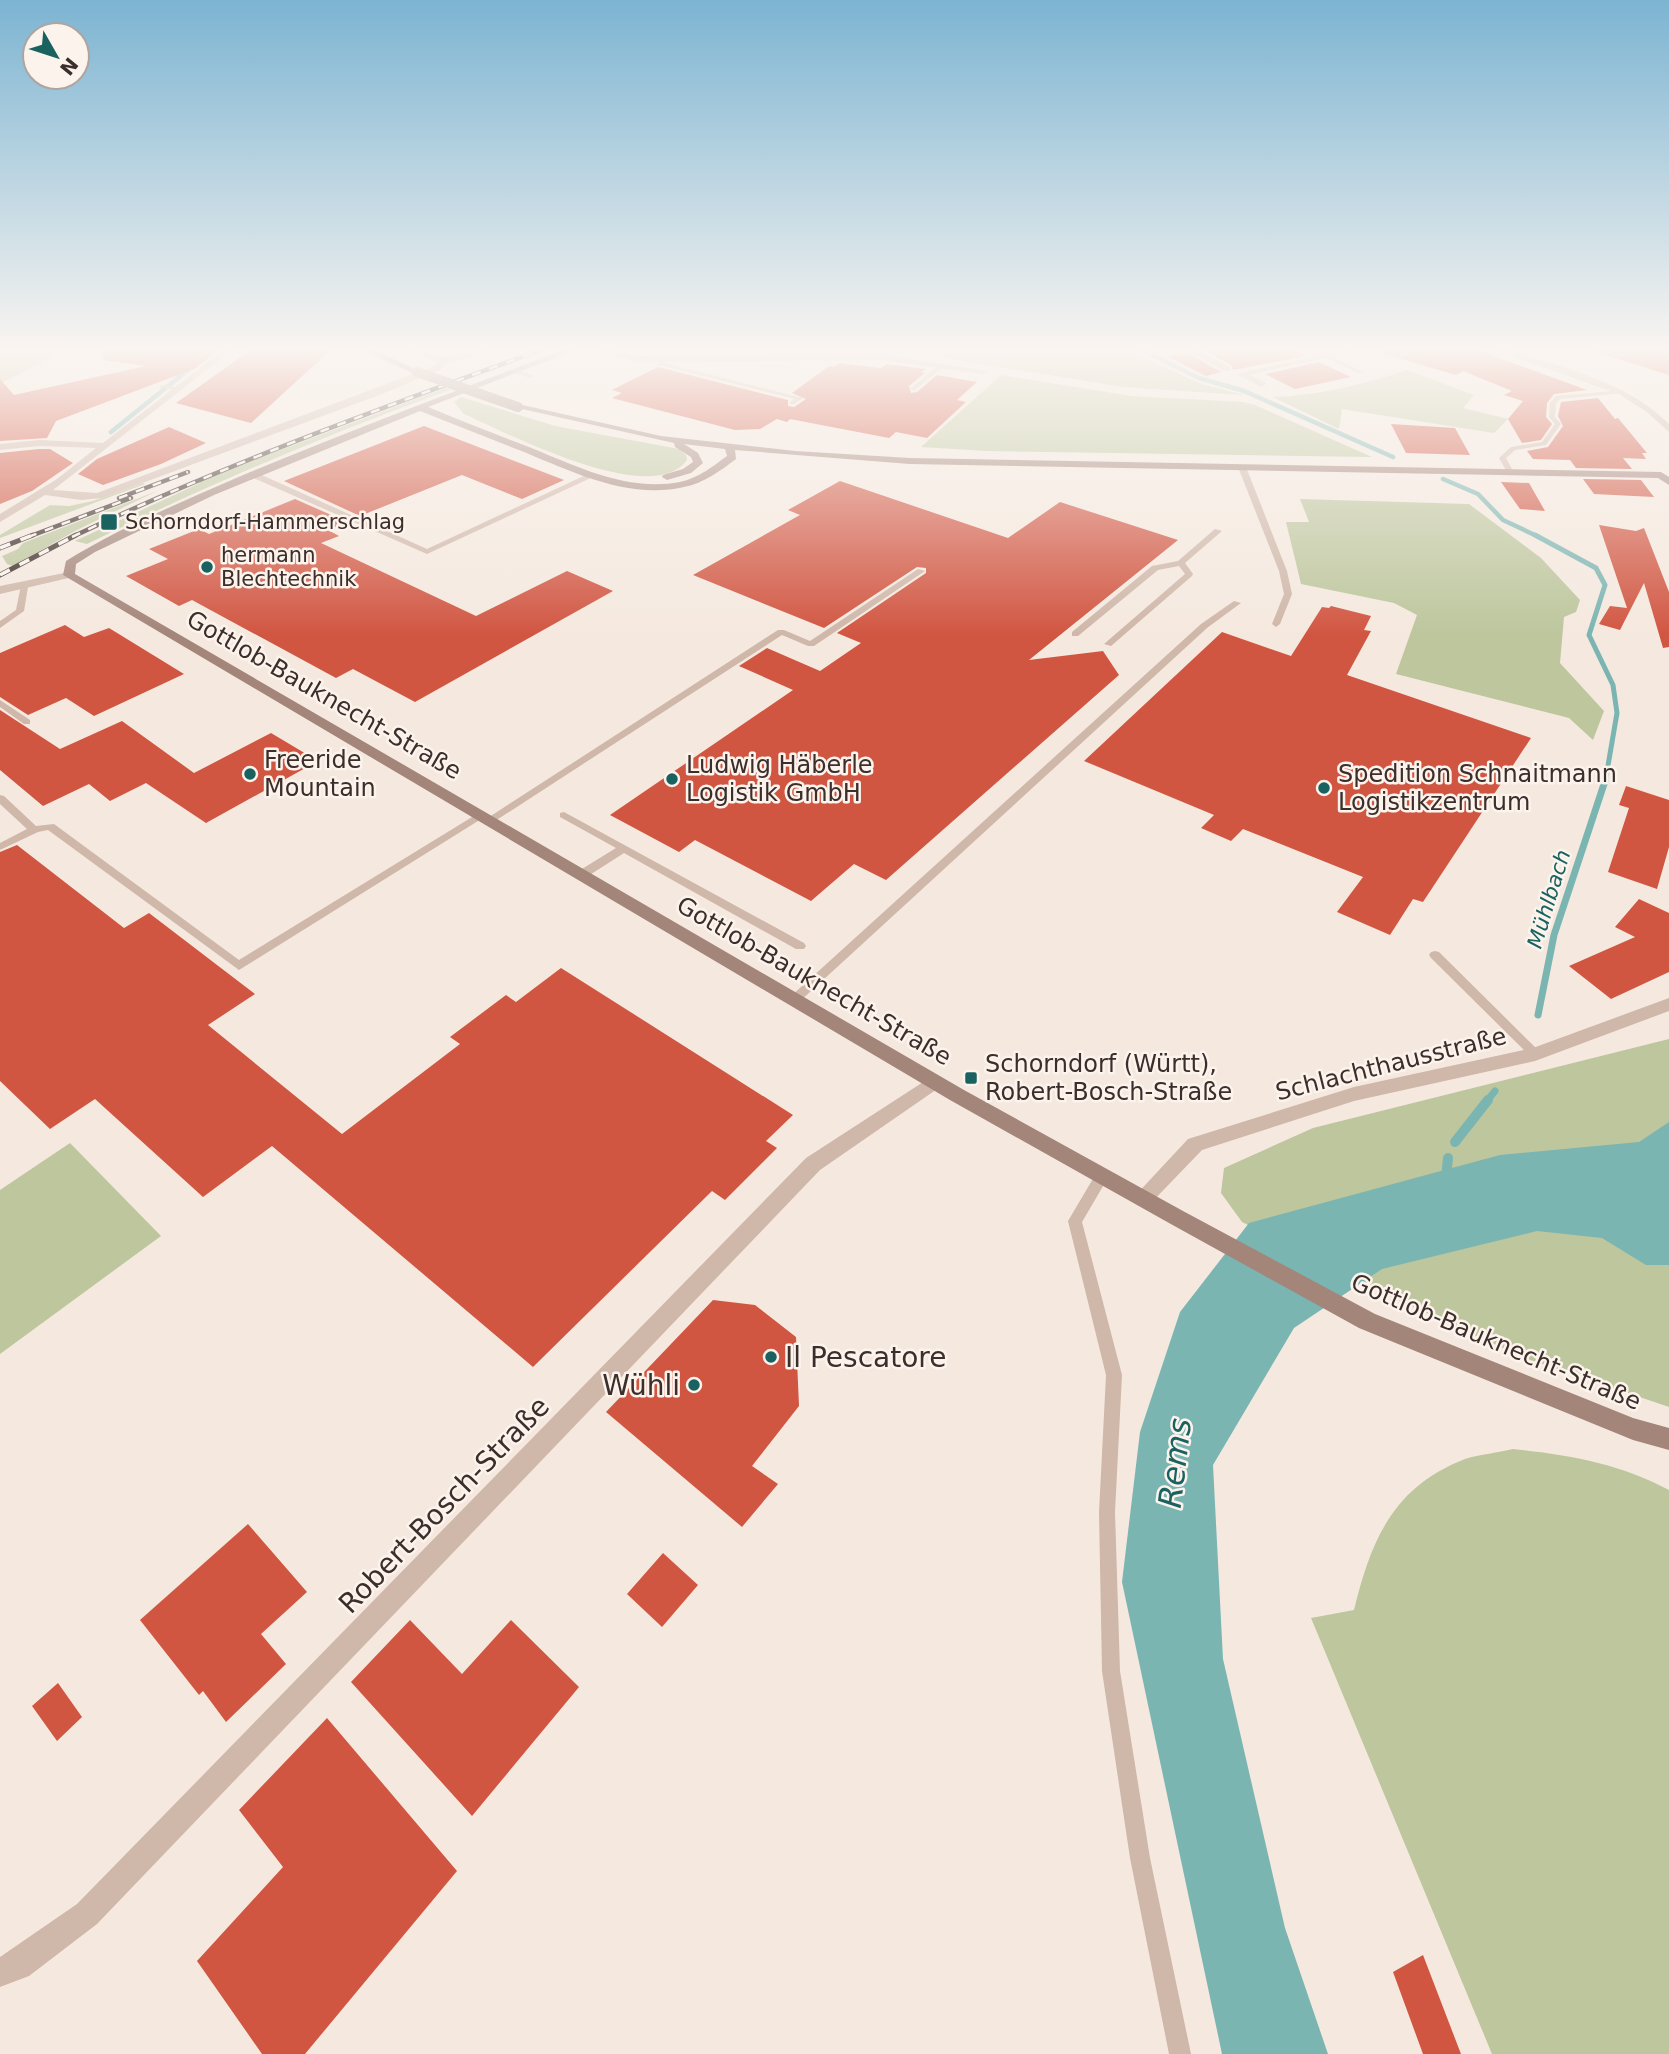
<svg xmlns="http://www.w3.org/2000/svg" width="1669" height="2054" viewBox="0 0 1669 2054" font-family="'DejaVu Sans',sans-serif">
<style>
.green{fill:#bdc69d}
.water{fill:#7bb5b2}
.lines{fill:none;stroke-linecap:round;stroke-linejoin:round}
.stream-far3{stroke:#7bb5b2;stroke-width:4.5}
.stream-far2{stroke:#7bb5b2;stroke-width:5}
.stream-far1{stroke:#7bb5b2;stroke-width:7}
.stream{stroke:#7bb5b2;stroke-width:10}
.building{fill:#d15642}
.lane{fill:#cfb7a9;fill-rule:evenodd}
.street{fill:#cfb7a9;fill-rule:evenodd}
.secondary{fill:#a3857a;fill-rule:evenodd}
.rail-far1-casing{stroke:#3c2e2a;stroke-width:4.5}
.rail-casing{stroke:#3c2e2a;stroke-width:5}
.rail-far1{stroke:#fcf3ed;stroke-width:2.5;stroke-dasharray:9;stroke-linecap:butt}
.rail{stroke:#fcf3ed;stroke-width:3.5;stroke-dasharray:11;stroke-linecap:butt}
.secondary-bridge{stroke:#a3857a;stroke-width:10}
.poi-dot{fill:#1a6260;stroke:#fcf3ed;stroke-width:2.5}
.labels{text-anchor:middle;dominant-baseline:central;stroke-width:5;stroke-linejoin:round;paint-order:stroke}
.far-poi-label{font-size:21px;fill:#3c2e2a;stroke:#fcf3ed;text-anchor:start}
.far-water-label{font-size:21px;font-style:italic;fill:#1a6260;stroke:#fcf3ed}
.street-label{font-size:24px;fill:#3c2e2a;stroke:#fcf3ed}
.poi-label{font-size:24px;fill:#3c2e2a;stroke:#fcf3ed;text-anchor:start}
.near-poi-label{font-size:28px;fill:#3c2e2a;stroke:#fcf3ed;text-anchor:start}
.near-street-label{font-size:28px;fill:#3c2e2a;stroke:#fcf3ed}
.near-water-label{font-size:32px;font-style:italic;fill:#1a6260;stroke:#fcf3ed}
</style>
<rect width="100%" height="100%" fill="#f5e9df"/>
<path class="green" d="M 0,347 L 75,347 C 49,356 26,373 0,383 Z
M 949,347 L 1119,347 L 1202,384 L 1244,395 L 1123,387 L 944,358 Z
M 1407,370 L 1474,395 L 1463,408 L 1508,419 L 1494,433 L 1342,409 L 1339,429 L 1273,397 C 1321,395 1362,385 1407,370 Z
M 1001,375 L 1132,396 L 1243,402 L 1255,405 L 1372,457 L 986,451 L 921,447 Z
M 445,388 L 450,390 C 325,435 205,486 87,544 L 75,541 L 200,483 L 198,481 Z
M 461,397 L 555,426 L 679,449 L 686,455 L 687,460 C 652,509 507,433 464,414 L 454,402 Z
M 143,483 L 145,484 L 0,538 L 0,535 L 50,505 L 69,506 L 93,501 Z
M 157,491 L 75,531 L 13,566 L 7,564 L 2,556 L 18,549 L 23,543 Z
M 1300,499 L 1469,504 L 1541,558 L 1580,600 L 1576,612 L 1564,617 L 1560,663 L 1604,711 L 1593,740 L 1569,718 L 1396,674 L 1417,615 L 1394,603 L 1301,584 L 1286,522 L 1309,522 Z
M 1669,1039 L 1669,1407 L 1522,1357 L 1377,1290 L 1242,1222 L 1221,1193 L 1224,1168 L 1313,1128 Z
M 70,1143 L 161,1236 L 0,1354 L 0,1190 Z
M 1513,1449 C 1570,1455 1618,1463 1669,1490 L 1669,2054 L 1492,2054 L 1311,1618 L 1354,1610 C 1371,1540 1393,1487 1465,1459 C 1480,1454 1498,1453 1513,1449 Z"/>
<path class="water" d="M 1669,1122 L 1669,1265 L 1646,1265 L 1602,1238 L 1537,1231 L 1382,1269 L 1294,1328 L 1213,1465 L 1223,1659 L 1285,1928 L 1328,2054 L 1222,2054 L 1122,1582 L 1140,1432 L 1180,1312 L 1249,1223 L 1500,1155 L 1639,1142 Z"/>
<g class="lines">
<path class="stream-far3" d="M 1136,347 L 1199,378 L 1244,391 L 1393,457
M 111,432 L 193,366
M 1443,479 L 1478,494 L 1503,520 L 1539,537"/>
<path class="stream-far2" d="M 1535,535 L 1596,568 L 1605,585 L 1589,635 L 1613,685 L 1617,713 L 1605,783"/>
<path class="stream-far1" d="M 1538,1015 L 1554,935 L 1605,781
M 1486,1102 L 1495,1091"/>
<path class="stream" d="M 1455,1142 L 1488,1100
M 1446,1178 L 1448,1158"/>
</g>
<path class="building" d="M 104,347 L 223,347 L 194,369 L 56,421 L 47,438 L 0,441 L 0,379 L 14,395 L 146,366 L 103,360 Z
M 255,347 L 334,347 L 251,423 L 176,403 Z
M 1215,347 L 1294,347 L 1294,350 L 1306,356 L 1233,370 L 1231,365 L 1207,352 Z
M 1382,347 L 1469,347 L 1587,390 L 1554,394 L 1547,403 L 1546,417 L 1552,424 L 1541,440 L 1522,443 L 1508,419 L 1523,401 L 1504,395 L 1512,391 L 1463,371 L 1456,375 L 1381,353 Z
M 1596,347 L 1669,347 L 1669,375 L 1596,352 Z
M 1187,353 L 1188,353 L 1221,372 L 1206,376 L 1167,356 Z
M 1319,362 L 1351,377 L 1295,389 L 1265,374 Z
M 839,363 L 881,368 L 887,364 L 926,369 L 921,372 L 925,373 L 909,386 L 911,393 L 917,392 L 937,375 L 977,382 L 957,400 L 966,402 L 927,438 L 896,432 L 889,438 L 790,419 L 787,422 L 777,419 L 760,429 L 735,430 L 612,398 L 622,393 L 612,390 L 658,367 L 788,400 L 788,406 L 794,407 L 806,399 L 792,393 L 829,366 L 834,367 Z
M 1598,398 L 1615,419 L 1618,418 L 1647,453 L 1642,453 L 1646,459 L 1623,458 L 1632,469 L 1576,468 L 1570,460 L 1533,459 L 1527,451 L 1548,447 L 1563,426 L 1558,416 L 1561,402 Z
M 1391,424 L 1455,428 L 1470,455 L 1406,453 Z
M 424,426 L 564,480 L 522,499 L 462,475 L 360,516 L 284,481 Z
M 169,427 L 206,443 L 161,464 L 103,485 L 78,474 L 97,459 Z
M 39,449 L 50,449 L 73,463 L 32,491 L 0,504 L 0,453 Z
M 1583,479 L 1641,480 L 1654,497 L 1594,494 Z
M 840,481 L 1008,538 L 1060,502 L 1178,540 L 1029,660 L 1103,651 L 1119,675 L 886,880 L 854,864 L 811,901 L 695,840 L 679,852 L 610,815 L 793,690 L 739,666 L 767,648 L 820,671 L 861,643 L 837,633 L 926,573 L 926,568 L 917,567 L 824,628 L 693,575 L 800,515 L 788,510 Z
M 1501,482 L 1529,483 L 1545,511 L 1520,509 Z
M 295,499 L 347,522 L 328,530 L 339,536 L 321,543 L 476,616 L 567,571 L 613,591 L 415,702 L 353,669 L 336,678 L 192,600 L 179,606 L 126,576 L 168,559 L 149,549 L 199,529 L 209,534 Z
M 1599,525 L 1636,531 L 1644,528 L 1669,592 L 1669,647 L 1663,648 L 1644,583 L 1620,630 L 1599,624 L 1610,606 L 1627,608 Z
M 1331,606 L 1371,616 L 1364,630 L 1371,631 L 1347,675 L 1531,738 L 1423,902 L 1413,899 L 1390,935 L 1337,912 L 1363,877 L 1243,829 L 1231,841 L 1201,828 L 1214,815 L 1084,761 L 1222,632 L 1291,656 L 1322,607 L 1329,608 Z
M 65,625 L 84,637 L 109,628 L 184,674 L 94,716 L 66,698 L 28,715 L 0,697 L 0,653 Z
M 0,710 L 60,749 L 122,721 L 194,773 L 271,733 L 318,761 L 206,823 L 146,783 L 110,801 L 89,784 L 43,806 L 0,770 Z
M 1626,786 L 1669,800 L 1669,847 L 1657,889 L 1608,872 L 1629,808 L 1619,805 Z
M 17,845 L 124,928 L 149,913 L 255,994 L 208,1025 L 342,1134 L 460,1044 L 450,1037 L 506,995 L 516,1002 L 561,968 L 793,1115 L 766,1141 L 777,1148 L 725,1200 L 712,1191 L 533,1367 L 272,1146 L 203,1197 L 95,1099 L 50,1129 L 0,1081 L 0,852 Z
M 1639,899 L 1669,913 L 1669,972 L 1611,999 L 1569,966 L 1635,937 L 1615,927 Z
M 713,1300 L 755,1305 L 796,1337 L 799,1406 L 752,1466 L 778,1484 L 742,1527 L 606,1412 Z
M 248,1524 L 307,1592 L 261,1634 L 286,1664 L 226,1722 L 203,1691 L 199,1695 L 140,1620 Z
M 663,1553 L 698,1585 L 662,1627 L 627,1594 Z
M 410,1620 L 462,1674 L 511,1620 L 579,1687 L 472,1816 L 351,1682 Z
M 58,1683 L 82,1717 L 57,1741 L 32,1706 Z
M 327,1718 L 457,1871 L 305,2054 L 262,2054 L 197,1961 L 283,1867 L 239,1810 Z
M 1423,1955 L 1461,2054 L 1423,2054 L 1393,1972 Z"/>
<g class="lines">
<path class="lane" d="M 1323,354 L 1327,354 L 1363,372 L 1358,373 L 1323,356 Z
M 659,358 L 663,358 L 664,363 L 803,398 L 794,404 L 790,404 L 790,402 L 795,399 L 659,365 Z
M 940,364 L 945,365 L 915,390 L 911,390 L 911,388 Z
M 515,369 L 532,375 L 533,376 L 530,378 L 513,372 Z
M 161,385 L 183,388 L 180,390 L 159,388 Z
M 1622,390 L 1624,393 L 1560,399 L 1556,403 L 1555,417 L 1561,424 L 1546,445 L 1515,450 L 1506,458 L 1513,471 L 1507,472 L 1499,458 L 1511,447 L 1542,442 L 1555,424 L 1549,417 L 1550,403 L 1556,396 Z
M 1242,465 L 1246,467 L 1287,571 L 1292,594 L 1280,624 L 1276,627 L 1272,624 L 1284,594 L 1279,571 L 1238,467 Z
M 249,472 L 255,472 L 427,549 L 588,474 L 595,476 L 427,554 L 249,476 Z
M 1215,529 L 1222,531 L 1185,563 L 1193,574 L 1192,576 L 1111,646 L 1104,644 L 1185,574 L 1179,566 L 1158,570 L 1078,636 L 1072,636 L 1072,632 L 1152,566 L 1178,561 Z
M 918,569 L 925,571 L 814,646 L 808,646 L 782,635 L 492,823 L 484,823 L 483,821 L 778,630 L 784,630 L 810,641 Z
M 21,585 L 28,587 L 24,611 L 0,628 L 0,621 L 16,610 Z
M 1234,601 L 1241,603 L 1207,628 L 798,1003 L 790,1003 L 788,1000 L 790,997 L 1201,624 Z
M 0,700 L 30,720 L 30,724 L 24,724 L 0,707 Z
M 0,795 L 4,796 L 36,826 L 54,824 L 239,960 L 477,814 L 481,813 L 486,816 L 239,970 L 48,830 L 38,832 L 0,850 L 0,843 L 27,829 L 0,804 Z
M 564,812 L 804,943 L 806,946 L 804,949 L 796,949 L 624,853 L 585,878 L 577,878 L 576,875 L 577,872 L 616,848 L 560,817 L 560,813 Z
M 1435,951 L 1439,952 L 1539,1051 L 1541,1054 L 1539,1057 L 1531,1057 L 1431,958 L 1429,955 L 1431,952 Z
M 1102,1170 L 1107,1172 L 1109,1176 L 1082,1222 L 1122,1375 L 1115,1512 L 1120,1671 L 1150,1858 L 1191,2054 L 1169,2054 L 1130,1858 L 1102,1671 L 1099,1512 L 1106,1375 L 1068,1221 L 1097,1172 Z"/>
<path class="street" d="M 227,347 L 236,347 L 53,490 L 97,493 L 434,366 L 438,362 L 397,347 C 414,347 428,357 446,357 C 465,357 481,347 500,347 L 472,358 L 447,362 L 440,370 L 382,394 L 102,498 L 81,500 L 45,495 L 0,522 L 0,514 L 57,479 L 96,448 L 39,446 L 0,450 L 0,444 L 39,440 L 103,443 Z
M 580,347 L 596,347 L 639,356 L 880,354 L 987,371 L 983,374 L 880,360 L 639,362 Z
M 1198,347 L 1213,347 L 1201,352 L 1230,367 L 1230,371 L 1224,371 L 1189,351 Z
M 1357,347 L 1374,347 L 1249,375 L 1265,382 L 1266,384 L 1262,387 L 1236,374 Z
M 1486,347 L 1499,347 C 1557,367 1624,379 1669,424 L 1669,432 L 1647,412 L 1619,394 Z
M 69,572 L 73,573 L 73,577 L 0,594 L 0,586 Z
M 1669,998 L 1669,1011 L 1535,1061 L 1354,1101 L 1202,1150 L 1150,1204 L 1143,1206 L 1136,1204 L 1133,1198 L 1188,1139 L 1354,1087 L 1533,1048 Z
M 934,1075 L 940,1077 L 943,1082 L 940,1087 L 820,1170 L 97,1924 L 29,1976 L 0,1987 L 0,1957 L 77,1904 L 806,1158 Z"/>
<path class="secondary" d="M 357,347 L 368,347 L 421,372 L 414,374 Z
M 571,347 L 583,347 L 428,407 C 462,421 495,434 529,447 C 576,466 627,492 680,482 C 698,478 712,467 727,456 L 725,449 L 684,444 L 698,453 L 703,463 L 691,473 L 667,480 L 662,477 L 663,475 L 683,469 L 693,462 L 691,457 L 675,447 L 674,443 L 513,407 L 518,404 L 661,436 L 795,451 L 910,458 L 1661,472 L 1669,477 L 1669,485 L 1658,478 L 910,464 L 735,450 L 736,459 C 720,471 704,483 684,487 C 627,500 571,471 519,450 C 486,437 453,424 420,411 L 214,495 L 95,552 L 76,564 L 75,574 L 964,1090 L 1183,1211 L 1375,1314 L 1633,1418 L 1669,1428 L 1669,1450 L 1633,1440 L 1359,1328 L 1169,1223 L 950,1100 L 63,575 L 66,561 C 119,528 177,504 234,479 C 345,432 458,390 571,347 Z"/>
<defs>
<path id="rail-far1" d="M 119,498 L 188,472
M 28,537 L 131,498
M 72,537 C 227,463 388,406 549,347"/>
<path id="rail" d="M 0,548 L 33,535
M 0,575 L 76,535"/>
</defs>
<use href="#rail-far1" class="rail-far1-casing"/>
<use href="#rail" class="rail-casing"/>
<use href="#rail-far1" class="rail-far1"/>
<use href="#rail" class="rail"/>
<path class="secondary-bridge" d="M 417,372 L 518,407"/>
</g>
<linearGradient id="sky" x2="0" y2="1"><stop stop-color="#7cb4d2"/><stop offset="0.55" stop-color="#faf5f1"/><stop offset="1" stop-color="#faf5f1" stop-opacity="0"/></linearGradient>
<rect width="1669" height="635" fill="url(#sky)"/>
<g class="poi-dot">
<rect x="100" y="513" width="18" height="18" rx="3.5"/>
<circle cx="207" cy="567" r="7"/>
<circle cx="250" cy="774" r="7"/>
<circle cx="672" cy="779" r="7"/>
<circle cx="1324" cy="788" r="7"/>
<rect x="964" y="1071" width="14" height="14" rx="3.5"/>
<circle cx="771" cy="1357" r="7"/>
<circle cx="694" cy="1385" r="7"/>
</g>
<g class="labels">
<g class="far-poi-label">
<text x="125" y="522">Schorndorf-Hammerschlag</text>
<text x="221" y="555">hermann<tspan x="221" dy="24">Blechtechnik</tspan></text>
</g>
<g class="far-water-label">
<text transform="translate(1549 899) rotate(-73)">Mühlbach</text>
</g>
<g class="street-label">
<text transform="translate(324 695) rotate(30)">Gottlob-Bauknecht-Straße</text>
<text transform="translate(814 981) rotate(30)">Gottlob-Bauknecht-Straße</text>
<text transform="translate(1391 1064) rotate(-14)">Schlachthausstraße</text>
<text transform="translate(1496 1342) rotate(23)">Gottlob-Bauknecht-Straße</text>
</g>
<g class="poi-label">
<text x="264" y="760">Freeride<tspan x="264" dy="28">Mountain</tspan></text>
<text x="686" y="765">Ludwig Häberle<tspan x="686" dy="28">Logistik GmbH</tspan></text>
<text x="1338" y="774">Spedition Schnaitmann<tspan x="1338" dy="28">Logistikzentrum</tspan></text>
<text x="985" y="1064">Schorndorf (Württ),<tspan x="985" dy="28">Robert-Bosch-Straße</tspan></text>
</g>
<g class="near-poi-label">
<text x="785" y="1357">Il Pescatore</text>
<text x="680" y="1385" text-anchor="end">Wühli</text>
</g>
<g class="near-street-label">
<text transform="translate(444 1505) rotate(-46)">Robert-Bosch-Straße</text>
</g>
<g class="near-water-label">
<text transform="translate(1175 1463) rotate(-83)">Rems</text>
</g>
</g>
<g transform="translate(56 56) rotate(129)"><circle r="33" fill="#fcf3ed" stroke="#afa49f" stroke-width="2"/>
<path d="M0-5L12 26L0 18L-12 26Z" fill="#1a6260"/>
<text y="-10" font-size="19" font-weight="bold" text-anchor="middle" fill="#3c2e2a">N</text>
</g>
</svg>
